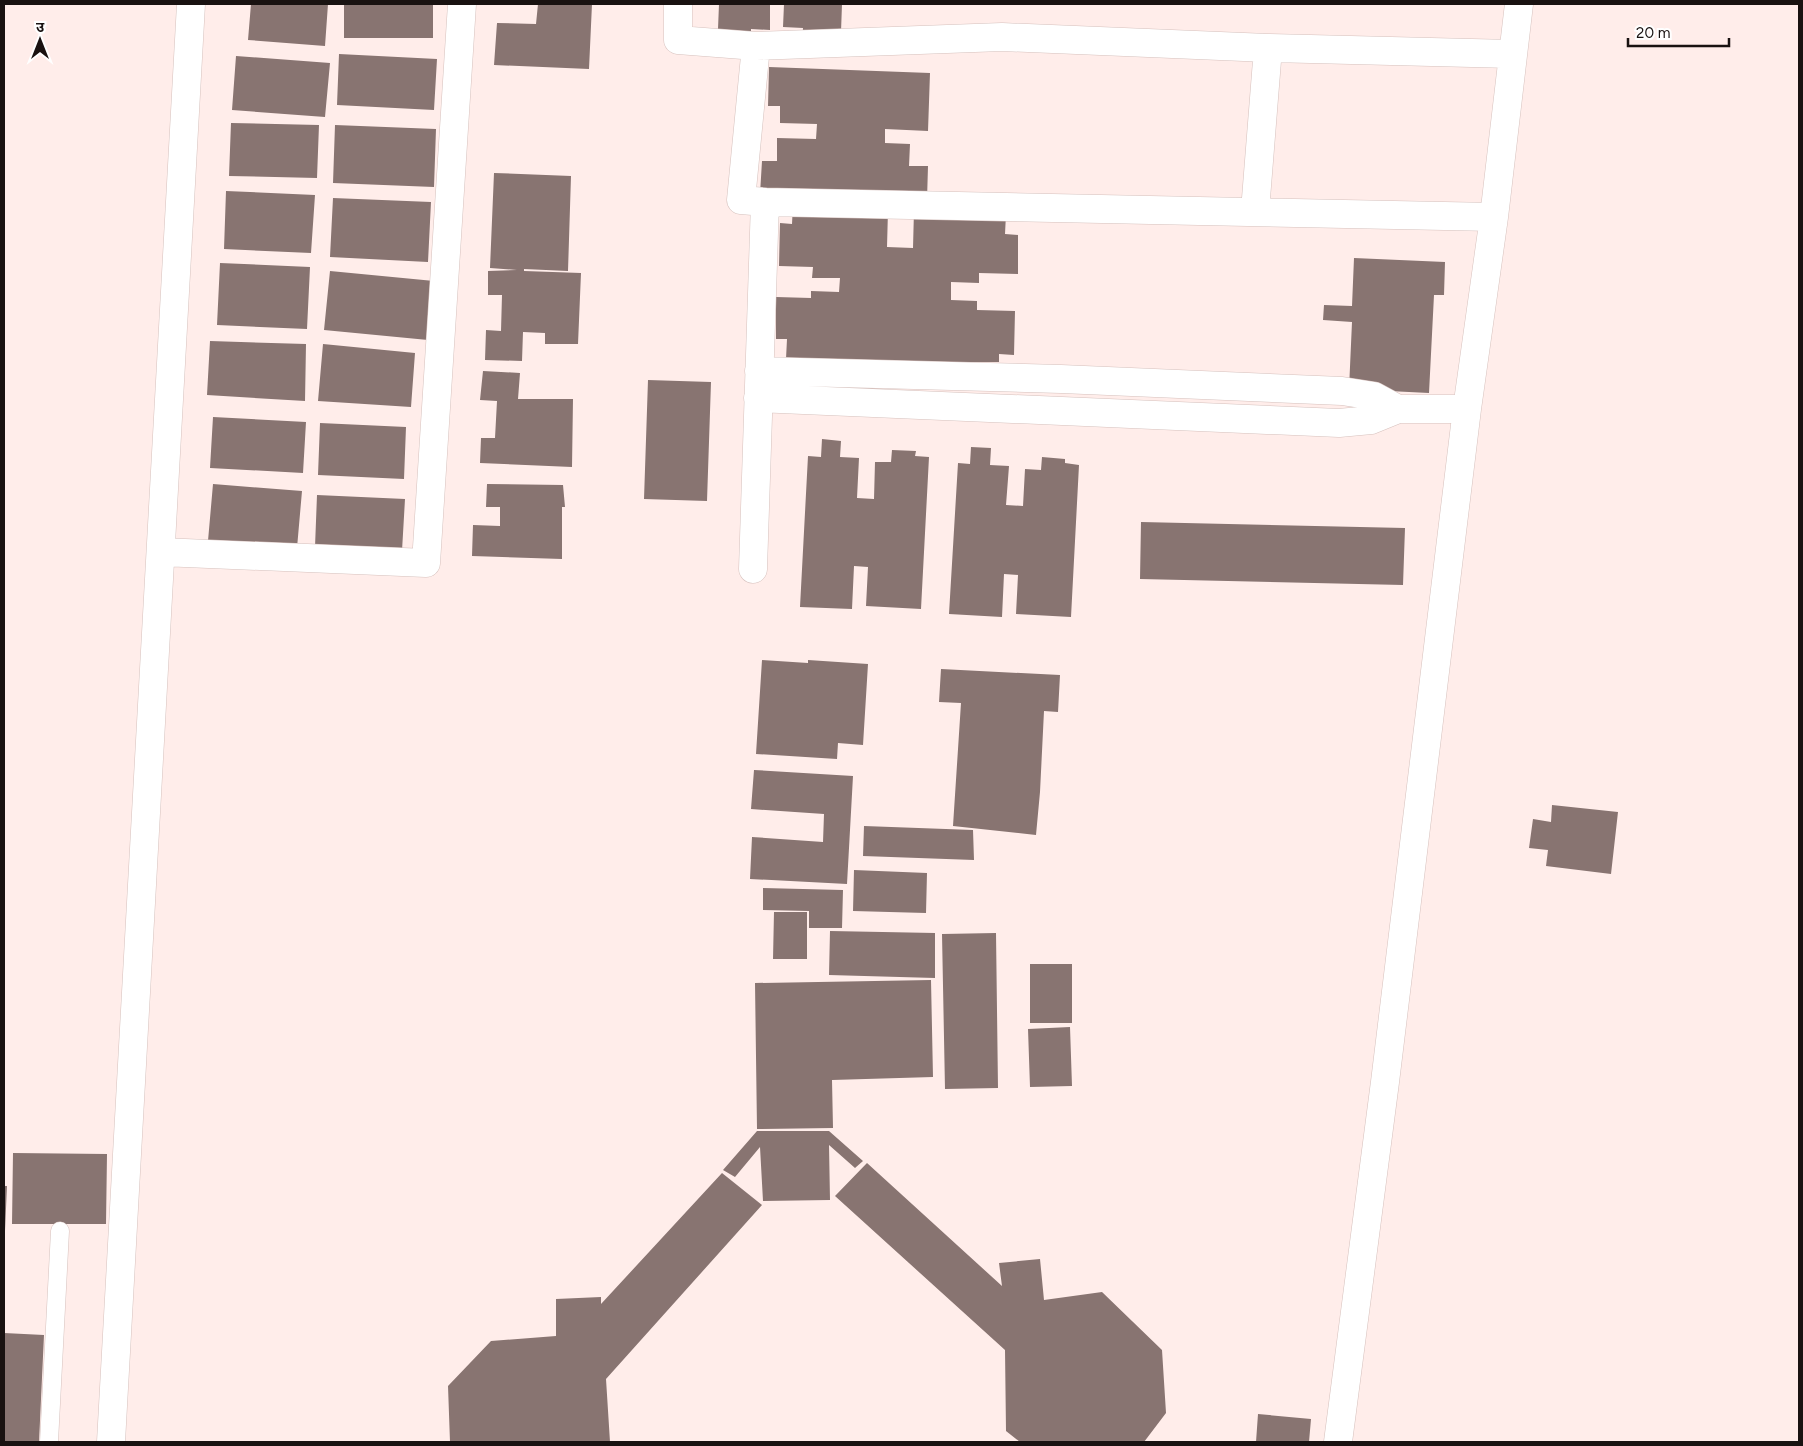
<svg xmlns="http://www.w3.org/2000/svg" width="1803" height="1446" viewBox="0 0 1803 1446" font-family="Figtree,'Noto Sans Devanagari',sans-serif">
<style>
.building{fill:#887471}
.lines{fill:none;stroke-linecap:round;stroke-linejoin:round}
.service-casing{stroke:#d6c1bd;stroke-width:19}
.minor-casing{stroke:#d6c1bd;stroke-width:29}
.service{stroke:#fff;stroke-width:18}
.minor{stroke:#fff;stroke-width:28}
</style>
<rect width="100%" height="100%" fill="#ffedea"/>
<path class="building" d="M 251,4 L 328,4 L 325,46 L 248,40 Z
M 344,4 L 433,4 L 433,38 L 344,38 Z
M 538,4 L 592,4 L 589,69 L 494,65 L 497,23 L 536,24 Z
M 719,4 L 770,4 L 770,30 L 751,29 L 751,40 L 726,39 L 726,30 L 718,29 Z
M 784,4 L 842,4 L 841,32 L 802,42 L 803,28 L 783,27 Z
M 339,54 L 437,59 L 434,110 L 337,105 Z
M 236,56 L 330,63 L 325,117 L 232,110 Z
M 769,67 L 930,73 L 928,131 L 885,129 L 885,143 L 910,144 L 909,166 L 928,166 L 927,200 L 760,194 L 762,161 L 777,161 L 777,138 L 816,139 L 817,124 L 780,123 L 780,106 L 768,106 Z
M 231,123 L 319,125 L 317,178 L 229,176 Z
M 335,125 L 436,129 L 434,187 L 333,183 Z
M 494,173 L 571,176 L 568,271 L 524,269 L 524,271 L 581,273 L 578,344 L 545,344 L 545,333 L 523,332 L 522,361 L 485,360 L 486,330 L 501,331 L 502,295 L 488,295 L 488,271 L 517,270 L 490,268 Z
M 226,191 L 315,195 L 311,253 L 224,249 Z
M 333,198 L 431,202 L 428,262 L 330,257 Z
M 793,204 L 888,210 L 887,247 L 913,248 L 914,210 L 1006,214 L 1005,234 L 1018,235 L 1018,274 L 979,273 L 979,283 L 951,282 L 951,300 L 977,301 L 977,310 L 1015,311 L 1014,355 L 999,354 L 999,362 L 955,362 L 955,365 L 786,359 L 787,339 L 776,339 L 776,297 L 811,298 L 811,291 L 839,292 L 840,278 L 812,278 L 813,267 L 779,266 L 780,223 L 792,224 Z
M 1354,258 L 1445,262 L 1444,295 L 1434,295 L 1429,393 L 1349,389 L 1352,322 L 1323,320 L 1324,305 L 1352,306 Z
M 220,263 L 310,267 L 307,329 L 217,325 Z
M 330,271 L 434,281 L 428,340 L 324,330 Z
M 210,341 L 306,344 L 305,401 L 207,395 Z
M 323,344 L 415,353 L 411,407 L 318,401 Z
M 483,371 L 520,373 L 518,399 L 573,399 L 572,467 L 480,463 L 481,438 L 495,438 L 497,401 L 480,400 Z
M 648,380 L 711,382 L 707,501 L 644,499 Z
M 213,417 L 306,422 L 303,473 L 210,468 Z
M 320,423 L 406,427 L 404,479 L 318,475 Z
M 822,439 L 841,441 L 840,457 L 859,458 L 857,498 L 874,499 L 875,462 L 891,462 L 892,450 L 916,451 L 915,456 L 929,457 L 921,609 L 866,606 L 868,567 L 854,566 L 852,609 L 800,607 L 808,456 L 821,457 Z
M 971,447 L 991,448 L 990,465 L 1009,466 L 1006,505 L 1023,506 L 1025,469 L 1041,470 L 1042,457 L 1065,459 L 1065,463 L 1079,465 L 1071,617 L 1016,614 L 1018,575 L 1004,574 L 1002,617 L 949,614 L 958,463 L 970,464 Z
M 213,484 L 302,491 L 297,548 L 208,541 Z
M 487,484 L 563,485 L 565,507 L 562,507 L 562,559 L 472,556 L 473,525 L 500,526 L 500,507 L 486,507 Z
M 317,495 L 405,499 L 402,551 L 315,547 Z
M 1141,522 L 1405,528 L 1403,585 L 1140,579 Z
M 762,660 L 808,663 L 808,660 L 868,664 L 863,745 L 838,743 L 837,759 L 756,754 Z
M 941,669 L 1060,675 L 1058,712 L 1044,711 L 1040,792 L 1036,835 L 953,826 L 961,703 L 939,702 Z
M 754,770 L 853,776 L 847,884 L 750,879 L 752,837 L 823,842 L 824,814 L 751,809 Z
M 1552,805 L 1618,812 L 1611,874 L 1546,866 L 1548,850 L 1529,848 L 1533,819 L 1551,822 Z
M 864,826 L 973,830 L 974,860 L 863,856 Z
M 854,870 L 927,873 L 926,913 L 853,911 Z
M 763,888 L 843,890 L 842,928 L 809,928 L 809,911 L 763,910 Z
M 774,912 L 807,912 L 807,959 L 773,959 Z
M 830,931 L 935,933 L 935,978 L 829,975 Z
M 996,933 L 998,1088 L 945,1089 L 942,934 Z
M 1030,964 L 1072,964 L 1072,1023 L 1030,1023 Z
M 931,980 L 933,1077 L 832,1080 L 833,1128 L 757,1129 L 755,983 Z
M 1070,1027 L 1072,1086 L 1030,1087 L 1028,1029 Z
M 757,1131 L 829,1131 L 863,1161 L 855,1168 L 829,1145 L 830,1200 L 763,1201 L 760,1147 L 735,1177 L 723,1170 Z
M 13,1153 L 107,1154 L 106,1224 L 12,1224 Z
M 867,1163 L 1002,1286 L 999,1263 L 1040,1259 L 1044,1300 L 1102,1292 L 1162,1350 L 1166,1413 L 1144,1442 L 1020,1442 L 1006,1431 L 1005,1350 L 835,1196 Z
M 722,1173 L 762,1205 L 606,1379 L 610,1442 L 450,1442 L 448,1386 L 491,1341 L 556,1336 L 556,1299 L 601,1297 L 601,1304 Z
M 4,1186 L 7,1186 L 5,1231 L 4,1231 Z
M 4,1333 L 44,1335 L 39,1442 L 4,1442 Z
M 1258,1414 L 1311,1419 L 1309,1442 L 1256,1442 Z"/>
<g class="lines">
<defs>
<path id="service" d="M 49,1442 L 60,1231"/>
<path id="minor" d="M 678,4 L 678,40 L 756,46 L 741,200 L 765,202 L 753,569
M 756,46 L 1002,37 L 1268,48 L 1512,54
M 765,202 L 1494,217
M 1255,211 L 1268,48
M 759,371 L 1061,379 L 1342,391 L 1374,396 L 1398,409
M 758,398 L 1339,423 L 1371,420 L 1398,409 L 1467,409
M 161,552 L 426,563 L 462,4
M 111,1442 L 191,4
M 1338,1442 L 1385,1082 L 1467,409 L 1494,217 L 1519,4"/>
</defs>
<use href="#service" class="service-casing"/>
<use href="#minor" class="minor-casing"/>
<use href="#service" class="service"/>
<use href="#minor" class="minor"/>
</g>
<rect width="1803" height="1446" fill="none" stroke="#191211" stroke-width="10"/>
<g transform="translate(40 40)" stroke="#ffffff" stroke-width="4" paint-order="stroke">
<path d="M0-4L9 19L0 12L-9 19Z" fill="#191211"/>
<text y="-8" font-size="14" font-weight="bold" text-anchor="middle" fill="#191211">उ</text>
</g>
<path d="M1628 38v8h101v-8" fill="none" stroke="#191211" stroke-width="2.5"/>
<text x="1636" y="38" font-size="15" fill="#191211" stroke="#ffffff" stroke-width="4" paint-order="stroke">20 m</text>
</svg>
